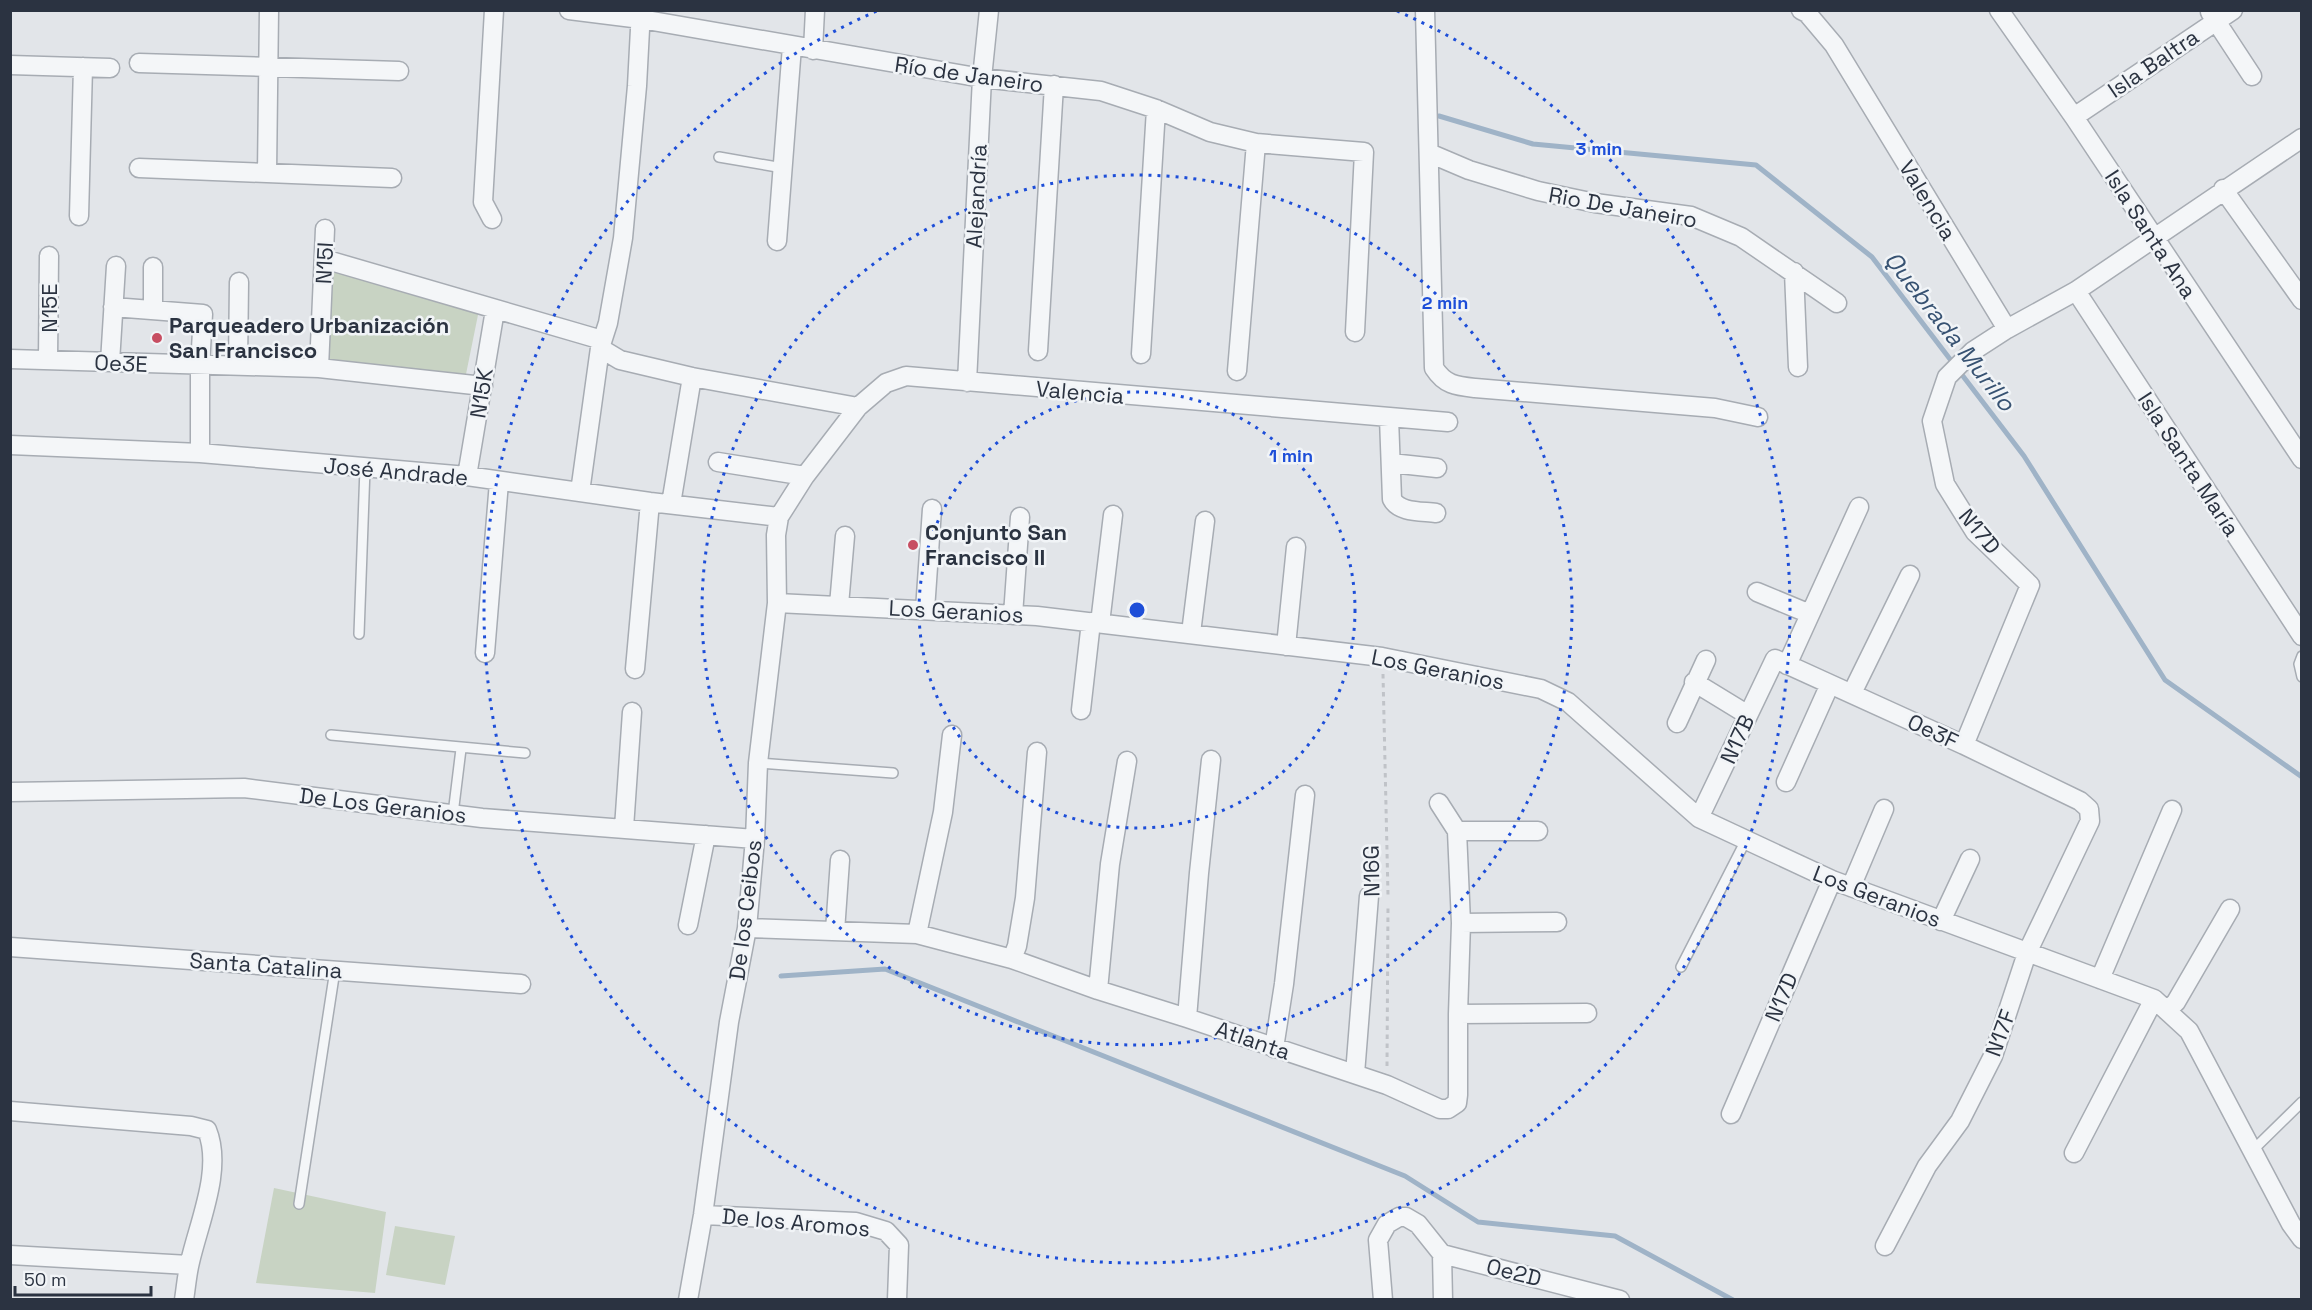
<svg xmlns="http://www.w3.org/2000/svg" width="2312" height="1310" viewBox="0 0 2312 1310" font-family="'Space Grotesk',sans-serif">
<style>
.green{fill:#c8d3c3}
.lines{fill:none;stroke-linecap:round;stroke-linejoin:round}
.stream{stroke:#9fb3c7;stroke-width:5}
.lane-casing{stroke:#a7acb3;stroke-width:12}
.street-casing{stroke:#a7acb3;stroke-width:21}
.path{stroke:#c0c3c8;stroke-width:3;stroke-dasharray:4.5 4.5;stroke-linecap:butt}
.lane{stroke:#f4f6f8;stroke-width:9}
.street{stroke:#f4f6f8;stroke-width:18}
.ring{fill:none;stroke:#1d4ed8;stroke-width:3;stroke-dasharray:3 6}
.poi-dot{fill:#c74e62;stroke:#f1f4f7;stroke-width:2}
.labels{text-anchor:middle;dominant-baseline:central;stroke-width:5;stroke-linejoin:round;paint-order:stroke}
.street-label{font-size:22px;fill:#2b3341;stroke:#f1f4f7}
.poi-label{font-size:22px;font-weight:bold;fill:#2b3341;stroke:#f1f4f7;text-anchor:start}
.water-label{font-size:24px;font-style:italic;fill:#375272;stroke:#f1f4f7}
.centre{fill:#1d4ed8;stroke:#f1f4f7;stroke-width:3}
.ring-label{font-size:18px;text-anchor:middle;font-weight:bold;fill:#1d4ed8;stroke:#f1f4f7;stroke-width:5;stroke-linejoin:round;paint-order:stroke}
</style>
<rect width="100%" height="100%" fill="#e2e5e9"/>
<path class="green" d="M 324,259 L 480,305 L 464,384 L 319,368 Z
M 274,1188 L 386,1212 L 375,1293 L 256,1283 Z
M 395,1226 L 455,1236 L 445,1285 L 386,1275 Z"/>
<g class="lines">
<path class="stream" d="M 1439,116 L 1533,144 L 1756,165 L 1872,257 L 2024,456 L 2165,680 L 2302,777
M 781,976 L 885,969 L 1405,1176 L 1478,1222 L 1615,1236 L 1733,1300"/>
<defs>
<path id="lane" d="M 719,157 L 783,168
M 359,634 L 365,468
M 2302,656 L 2299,664 L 2302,677
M 331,735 L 525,753
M 758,763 L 893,773
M 453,814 L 461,749
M 1681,967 L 1746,840
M 2252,1151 L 2302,1102
M 299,1204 L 335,970"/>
<path id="street" d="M 569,10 L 641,19 L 982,78 L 1101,91 L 1156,109 L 1210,132 L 1256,143 L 1364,152 L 1355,332
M 1425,10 L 1434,368 C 1445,385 1456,386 1475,388 L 1715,408 L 1758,417
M 1801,10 L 1807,13 L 1834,45 L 2007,329
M 1999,10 L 2074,117 L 2302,459
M 2210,12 L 2252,76
M 813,50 L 815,10
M 139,63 L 399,71
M 10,65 L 110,68
M 2074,117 L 2233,10
M 1429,153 L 1469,170 L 1538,191 L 1595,203 L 1691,216 L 1741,237 L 1837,303
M 139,168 L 392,178
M 267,173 L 269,10
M 2223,189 L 2302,300
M 79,216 L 83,67
M 492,219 L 483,202 L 494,10
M 777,241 L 792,46
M 324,259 L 602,340
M 1794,272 L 1798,367
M 2076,291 L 2302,636
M 113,307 L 203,314 L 200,366 L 200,453
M 153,310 L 153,267
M 600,348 L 620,360 L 692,377 L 858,407
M 1038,351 L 1054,85
M 1141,354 L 1156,109
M 10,359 L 319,368 L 483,386
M 48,360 L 49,256
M 110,362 L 116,266
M 238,364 L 239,282
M 319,368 L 325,229
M 1237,371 L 1256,143
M 967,382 L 982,78 L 989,10
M 1389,418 L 1392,499 C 1399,513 1422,511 1436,513
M 10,445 L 200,453 L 467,476 L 650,502 L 779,517
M 718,462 L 805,476
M 1391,463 L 1437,468
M 467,476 L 495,310
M 580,492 L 600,348 L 608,323 L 623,238 L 637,86 L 641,10
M 671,504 L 692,377
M 1757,592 L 1810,614
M 777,603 L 1037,616 L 1382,657 L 1541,689 L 1568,702 L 1699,818 L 1832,880 L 2154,999 L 2189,1031 L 2291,1224 L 2302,1239
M 839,605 L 845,536
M 925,610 L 932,509
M 1013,615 L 1020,517
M 1100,623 L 1113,515
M 1191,633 L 1205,521
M 1286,646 L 1296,547
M 485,653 L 499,482
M 1787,665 L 1859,507
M 635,669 L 650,502
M 1694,682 L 1748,715
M 1852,693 L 1910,575
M 1081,710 L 1091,622
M 1677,723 L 1706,660
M 1964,745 L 2030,585 L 1975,532 L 1945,484 L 1932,421 L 1947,377 L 1973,351 L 2007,329 L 2076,291 L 2302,138
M 1786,782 L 1830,684
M 10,792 L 244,788 L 482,818 L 755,839
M 1699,818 L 1775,659 L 1964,745 L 2080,801 L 2089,809 L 2090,821 L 2027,953 L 1993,1056 L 1960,1121 L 1927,1166 L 1885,1246
M 624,828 L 632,712
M 1457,831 L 1538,831
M 1851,887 L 1884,809
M 1941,921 L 1970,859
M 1461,923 L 1557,922
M 688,925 L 706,835
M 747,928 L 917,934 L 1012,959 L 1098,990 L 1187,1018 L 1387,1085 L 1440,1109 L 1448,1109 L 1457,1103 L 1458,1095 L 1458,1014 L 1461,923 L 1457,831 L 1439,803
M 835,931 L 840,860
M 917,934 L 943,812 L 952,735
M 10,947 L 521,984
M 1012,959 L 1017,946 L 1025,898 L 1037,752
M 2100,979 L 2172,810
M 1098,990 L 1110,864 L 1127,761
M 2167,1011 L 2176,1002 L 2230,909
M 1458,1014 L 1587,1013
M 1187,1018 L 1199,873 L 1211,760
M 1274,1048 L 1284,984 L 1305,795
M 1355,1074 L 1369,896
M 10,1111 L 191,1126 L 207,1130 C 223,1169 199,1222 190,1262 C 187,1274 186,1287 184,1300
M 1731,1114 L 1832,880
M 2074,1153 L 2154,999
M 703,1215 L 856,1222 L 886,1231 L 899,1245 L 897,1300
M 1442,1254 L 1620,1300
M 10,1255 L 189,1265
M 688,1300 L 703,1215 L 729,1022 L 747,928 L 755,839 L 758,763 L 777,603 L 776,535 L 779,517 L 805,476 L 858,407 L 886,383 L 906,376 L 1448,422
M 1383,1300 L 1378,1240 L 1387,1224 L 1399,1217 L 1406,1217 L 1418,1224 L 1442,1254 L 1443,1300"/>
</defs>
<use href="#lane" class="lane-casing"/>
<use href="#street" class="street-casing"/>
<path class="path" d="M 1383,674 L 1388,895
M 1387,1066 L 1388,905"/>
<use href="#lane" class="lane"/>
<use href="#street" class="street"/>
</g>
<g class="ring">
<circle cx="1137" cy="610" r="218"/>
<circle cx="1137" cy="610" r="435"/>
<path d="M1397 11A653 653 0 1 1 877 11"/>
</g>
<g class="poi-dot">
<circle cx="157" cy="338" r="6"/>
<circle cx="913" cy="545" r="6"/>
</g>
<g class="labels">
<g class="street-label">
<text transform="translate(2153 63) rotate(-34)">Isla Baltra</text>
<text transform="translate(969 74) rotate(8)">Río de Janeiro</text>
<text transform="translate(976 196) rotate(-87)">Alejandría</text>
<text transform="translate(1928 200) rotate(59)">Valencia</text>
<text transform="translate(1623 207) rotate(10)">Rio De Janeiro</text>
<text transform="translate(2151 234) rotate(57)">Isla Santa Ana</text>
<text transform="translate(324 263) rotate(-87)">N15I</text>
<text transform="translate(49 308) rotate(-90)">N15E</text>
<text transform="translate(121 363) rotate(2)">Oe3E</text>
<text transform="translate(1080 392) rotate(5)">Valencia</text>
<text transform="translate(481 393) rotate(-81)">N15K</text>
<text transform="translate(2189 464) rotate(57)">Isla Santa María</text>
<text transform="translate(396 471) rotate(5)">José Andrade</text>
<text transform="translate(1980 531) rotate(50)">N17D</text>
<text transform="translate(956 611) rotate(3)">Los Geranios</text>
<text transform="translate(1438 669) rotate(11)">Los Geranios</text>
<text transform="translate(1933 731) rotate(25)">Oe3F</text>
<text transform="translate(1737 739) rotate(-65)">N17B</text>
<text transform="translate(383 805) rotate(7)">De Los Geranios</text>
<text transform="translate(1371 871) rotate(-91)">N16G</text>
<text transform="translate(1877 896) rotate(21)">Los Geranios</text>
<text transform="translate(745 910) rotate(-83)">De los Ceibos</text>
<text transform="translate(266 965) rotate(4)">Santa Catalina</text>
<text transform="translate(1781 997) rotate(-67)">N17D</text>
<text transform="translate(2000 1033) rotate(-70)">N17F</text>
<text transform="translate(1253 1040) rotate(19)">Atlanta</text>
<text transform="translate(796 1222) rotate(5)">De los Aromos</text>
<text transform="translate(1514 1272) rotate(14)">Oe2D</text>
</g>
<g class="poi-label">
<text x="169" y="325">Parqueadero Urbanización<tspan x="169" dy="25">San Francisco</tspan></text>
<text x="925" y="532">Conjunto San<tspan x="925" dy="25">Francisco II</tspan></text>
</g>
<g class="water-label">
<text transform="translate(1950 331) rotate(52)">Quebrada Murillo</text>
</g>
</g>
<circle cx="1137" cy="610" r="9" class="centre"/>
<g class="ring-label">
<text x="1599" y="155">3 min</text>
<text x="1445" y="309">2 min</text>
<text x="1291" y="462">1 min</text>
</g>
<rect width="2312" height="1310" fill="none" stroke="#2b3341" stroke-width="24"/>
<path d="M15 1286v9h136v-9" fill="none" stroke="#2b3341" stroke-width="3"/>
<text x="24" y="1286" font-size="18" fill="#2b3341" stroke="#f1f4f7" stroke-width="4.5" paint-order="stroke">50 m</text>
</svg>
